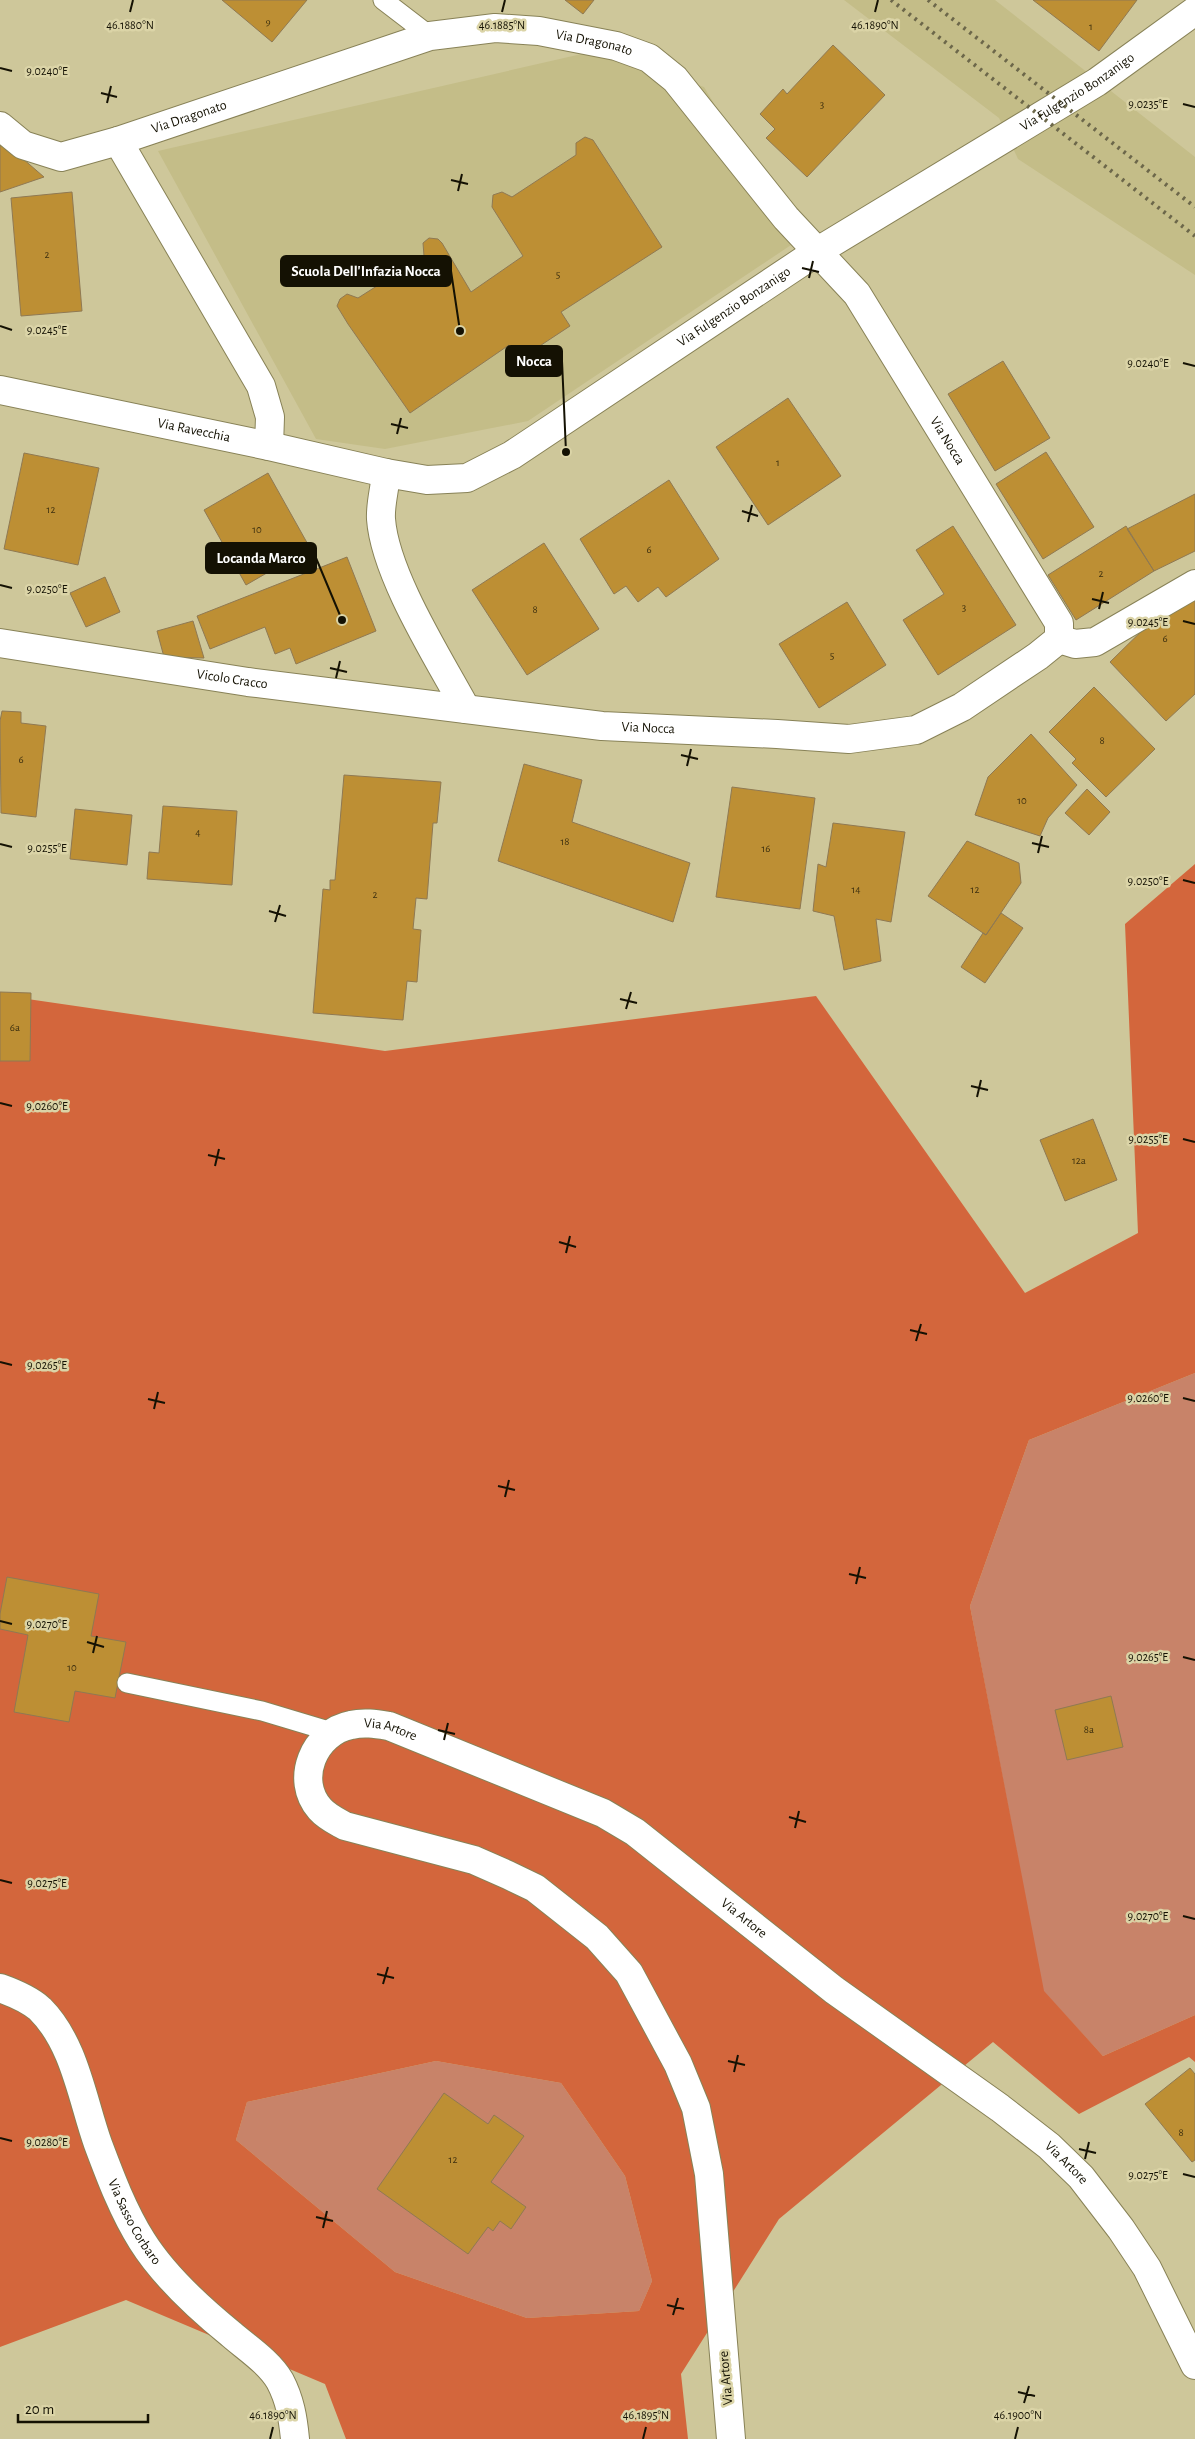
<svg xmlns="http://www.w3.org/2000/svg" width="1195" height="2439" viewBox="0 0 1195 2439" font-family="'Alegreya Sans',sans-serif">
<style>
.built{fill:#c4bd88}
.green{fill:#c88369}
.forest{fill:#d3663c;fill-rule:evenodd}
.building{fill:#bd8f34;stroke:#8f7953}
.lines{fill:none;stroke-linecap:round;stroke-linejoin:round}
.lane-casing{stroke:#888257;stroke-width:21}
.street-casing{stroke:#888257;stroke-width:30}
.secondary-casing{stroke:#888257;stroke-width:30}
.lane{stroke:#fff;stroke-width:19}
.street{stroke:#fff;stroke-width:28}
.secondary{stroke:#fff;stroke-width:28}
.rail{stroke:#6c674a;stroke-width:4;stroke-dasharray:2.5 5;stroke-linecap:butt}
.ticks{fill:none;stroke:#141103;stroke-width:2}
.labels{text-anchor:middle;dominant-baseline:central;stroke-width:5;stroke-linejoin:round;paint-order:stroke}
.number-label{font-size:11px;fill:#3e300f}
.street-label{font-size:14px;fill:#141103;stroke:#dbd4a7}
.ticks-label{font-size:12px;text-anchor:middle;fill:#141103;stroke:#dbd4a7;stroke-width:5;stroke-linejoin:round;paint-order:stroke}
.leader{fill:none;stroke:#141103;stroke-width:2}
.callout-dot{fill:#141103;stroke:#dbd4a7;stroke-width:2}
.callout{fill:#141103;stroke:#141103;stroke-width:2}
.callout-label{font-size:15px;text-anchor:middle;font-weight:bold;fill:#fff}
</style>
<rect width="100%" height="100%" fill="#cec79a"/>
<path class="built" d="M 844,0 L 995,0 L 1195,157 L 1195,275 L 1018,159 L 999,118 Z
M 599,50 L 704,87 L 797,241 L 528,421 L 385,449 L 316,439 L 158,151 Z"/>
<path class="green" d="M 1195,1373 L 1195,2015 L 1103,2056 L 1043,1991 L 970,1606 L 1029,1440 Z
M 436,2061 L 561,2083 L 625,2176 L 652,2281 L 639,2311 L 527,2318 L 395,2272 L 236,2140 L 247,2102 Z"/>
<path class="forest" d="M 1195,864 L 1195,1373 L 1029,1440 L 970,1606 L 1044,1991 L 1103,2056 L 1195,2015 L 1195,2062 L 1189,2057 L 1079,2114 L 993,2042 L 779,2219 L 681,2374 L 688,2439 L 346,2439 L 325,2384 L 126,2300 L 0,2347 L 0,995 L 385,1051 L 816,996 L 1025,1293 L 1138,1233 L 1125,924 ZM 436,2061 L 561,2083 L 625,2176 L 652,2281 L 639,2311 L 527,2318 L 395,2272 L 236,2140 L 247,2102 Z"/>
<path class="building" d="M 222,0 L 307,0 L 272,42 Z
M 565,0 L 594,0 L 583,14 Z
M 1033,0 L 1137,0 L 1099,51 Z
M 833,45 L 885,95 L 807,177 L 766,138 L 775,129 L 760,114 L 783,89 L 787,94 Z
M 585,137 L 593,140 L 662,247 L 561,312 L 570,326 L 520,359 L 509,345 L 410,413 L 348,324 L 337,306 L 340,299 L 347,294 L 358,298 L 424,256 L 423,243 L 429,238 L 438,239 L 442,243 L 471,292 L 523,256 L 492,207 L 493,195 L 502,192 L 512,197 L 576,155 L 576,143 Z
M 0,139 L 44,177 L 0,192 Z
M 72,192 L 82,311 L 21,316 L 11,198 Z
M 1003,361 L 1050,438 L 995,471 L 948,394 Z
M 788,398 L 841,476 L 768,525 L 716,447 Z
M 1046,452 L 1094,527 L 1043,559 L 996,484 Z
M 24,453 L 99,468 L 78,565 L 4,549 Z
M 268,473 L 310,548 L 246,585 L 204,510 Z
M 669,480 L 719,559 L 666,597 L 658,587 L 638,602 L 626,586 L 614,594 L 580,539 Z
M 1195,494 L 1195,551 L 1154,571 L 1127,529 Z
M 953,526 L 1016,625 L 938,675 L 903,620 L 944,594 L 916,550 Z
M 1126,526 L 1154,571 L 1076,620 L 1048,575 Z
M 544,543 L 599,629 L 527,675 L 472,590 Z
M 347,557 L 376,631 L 296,664 L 290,648 L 275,654 L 265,627 L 210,649 L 197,616 Z
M 105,577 L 120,612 L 86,627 L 70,593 Z
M 1195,595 L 1195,694 L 1166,721 L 1110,662 L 1159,614 Z
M 847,602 L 886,665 L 819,708 L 779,644 Z
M 193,621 L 204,658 L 164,657 L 157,631 Z
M 1094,687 L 1155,749 L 1106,797 L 1072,763 L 1076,759 L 1049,732 Z
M 2,711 L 21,712 L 21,723 L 46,726 L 36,817 L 1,813 L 0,721 Z
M 1031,734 L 1077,785 L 1048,818 L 1040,836 L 975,815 L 988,777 Z
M 524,764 L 582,780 L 572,822 L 690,863 L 673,922 L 498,861 Z
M 344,775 L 441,782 L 437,823 L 433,823 L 427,899 L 416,898 L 413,929 L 421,930 L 417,982 L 407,981 L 403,1020 L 313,1013 L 323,889 L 330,890 L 330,880 L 335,880 Z
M 732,787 L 815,798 L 800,909 L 716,897 Z
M 1087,789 L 1110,812 L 1089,835 L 1065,813 Z
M 163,806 L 237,811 L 232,885 L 147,879 L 149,852 L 159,853 Z
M 75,809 L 132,815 L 127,865 L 70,859 Z
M 833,823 L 905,832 L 891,922 L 876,919 L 881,961 L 844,970 L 834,916 L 813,911 L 818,864 L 826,867 Z
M 967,841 L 1019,863 L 1021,883 L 986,935 L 928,896 Z
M 1001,913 L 1023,928 L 985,983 L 961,967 L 983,933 L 986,935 Z
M 0,992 L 31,993 L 30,1061 L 0,1061 Z
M 1093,1119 L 1117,1180 L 1065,1201 L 1040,1140 Z
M 7,1577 L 99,1594 L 91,1636 L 126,1642 L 115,1698 L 75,1691 L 69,1722 L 14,1712 L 28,1635 L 0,1629 L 0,1614 Z
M 1111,1696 L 1123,1747 L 1067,1760 L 1055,1710 Z
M 1190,2068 L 1195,2074 L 1195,2160 L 1192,2162 L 1145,2104 Z
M 444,2093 L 488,2124 L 494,2115 L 524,2136 L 491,2182 L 526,2207 L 511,2229 L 500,2221 L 493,2231 L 488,2227 L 468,2254 L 377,2189 Z"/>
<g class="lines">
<defs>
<path id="lane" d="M 383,0 L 430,36
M 127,1683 L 262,1711 L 332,1732"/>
<g id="street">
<path id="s1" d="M 0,126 L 23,145 L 61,157 L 118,141 L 430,36 L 495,28 L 539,31 L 616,46 L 649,58 L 675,79 L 786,218 L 857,294 L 1059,623 L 1059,639"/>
<path d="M 118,141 L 261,386 L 270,417 L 269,446"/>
<path id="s2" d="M 0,390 L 269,446 L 386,473 L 427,480 L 467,478 L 512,455 L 818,251 L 1097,82 L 1195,11"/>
<path d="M 386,473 C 385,488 380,505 381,519 C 385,575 439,659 466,709"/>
<path d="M 1059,639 L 1075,644 L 1095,642 L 1195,584"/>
<path id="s3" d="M 0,643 L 248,682 L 602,726 L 777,734 L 849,739 L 916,730 L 962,707 L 1038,656 L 1059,639"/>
<path id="s4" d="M 0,1988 C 14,1993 29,1999 40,2009 C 75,2044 82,2099 98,2144 C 110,2176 123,2211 142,2241 C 164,2276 199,2308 231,2334 C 247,2348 269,2362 280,2381 C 290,2400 293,2418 295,2439"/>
</g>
<g id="secondary">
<path id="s5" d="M 731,2439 L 709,2174 L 696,2108 L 678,2064 L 629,1973 L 597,1937 L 535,1888 L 508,1875 L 474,1860 L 345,1826 C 336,1821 327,1817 320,1809 C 294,1780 314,1732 351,1725 C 364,1722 376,1724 389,1726 L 603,1813 L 635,1832 L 834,1990 L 1000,2108 L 1049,2146 L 1081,2177 L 1121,2229 L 1147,2268 L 1195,2365"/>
</g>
</defs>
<use href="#lane" class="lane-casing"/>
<use href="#street" class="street-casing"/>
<use href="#secondary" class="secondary-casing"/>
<use href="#lane" class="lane"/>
<use href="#street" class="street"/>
<use href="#secondary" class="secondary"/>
<path class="rail" d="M 891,0 L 1195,236
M 928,0 L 1195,207"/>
</g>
<path class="ticks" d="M 130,12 L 133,0M 502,12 L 505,0M 875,12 L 878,0M 0,68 L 12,71M 101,93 L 117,97M 107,103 L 111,86M 1183,104 L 1195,107M 451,180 L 468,184M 458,191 L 462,174M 802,268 L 819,272M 809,278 L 813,261M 0,326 L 12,330M 1183,363 L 1195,366M 391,424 L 408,428M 397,434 L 401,418M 742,511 L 758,516M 748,522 L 752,505M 0,585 L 12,588M 1092,599 L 1109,603M 1099,609 L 1103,592M 1183,621 L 1195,624M 330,668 L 347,672M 336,678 L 340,661M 681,755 L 698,759M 687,766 L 691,749M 1032,843 L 1049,847M 0,844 L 12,847M 1038,853 L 1042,836M 1183,880 L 1195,883M 269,911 L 286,916M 275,922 L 280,905M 620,999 L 637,1003M 626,1009 L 631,992M 971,1086 L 988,1090M 977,1097 L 981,1080M 0,1103 L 12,1106M 1183,1139 L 1195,1142M 208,1155 L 225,1159M 215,1166 L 219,1149M 559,1242 L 576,1247M 566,1253 L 570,1236M 910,1330 L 927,1334M 916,1341 L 921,1324M 0,1362 L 12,1365M 1183,1398 L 1195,1401M 148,1399 L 165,1403M 154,1409 L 158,1392M 498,1486 L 515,1490M 505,1497 L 509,1480M 849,1574 L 866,1578M 856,1584 L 860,1567M 0,1621 L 12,1624M 87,1642 L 104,1647M 93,1653 L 97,1636M 1183,1657 L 1195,1660M 438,1730 L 455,1734M 444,1740 L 448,1723M 789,1817 L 806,1822M 795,1828 L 799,1811M 0,1880 L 12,1883M 1183,1916 L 1195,1919M 377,1974 L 394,1978M 383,1984 L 388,1967M 728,2061 L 745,2065M 734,2072 L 738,2055M 0,2138 L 12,2141M 1079,2149 L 1096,2153M 1085,2159 L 1089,2142M 1183,2174 L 1195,2177M 316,2217 L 333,2221M 323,2228 L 327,2211M 667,2305 L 684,2309M 673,2315 L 678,2298M 1018,2392 L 1035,2396M 1024,2403 L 1029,2386M 270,2439 L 273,2427M 643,2439 L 646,2427M 1015,2439 L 1018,2427"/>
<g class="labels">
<g class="number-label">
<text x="268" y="21">9</text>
<text x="1091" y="26">1</text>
<text x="822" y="104">3</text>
<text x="47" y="254">2</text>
<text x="558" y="274">5</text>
<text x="778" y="462">1</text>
<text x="51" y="509">12</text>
<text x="257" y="529">10</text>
<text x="649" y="549">6</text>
<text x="1101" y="573">2</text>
<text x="964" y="607">3</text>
<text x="535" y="609">8</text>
<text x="1165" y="638">6</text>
<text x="832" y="655">5</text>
<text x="1102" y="740">8</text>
<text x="21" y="759">6</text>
<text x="1022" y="800">10</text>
<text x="198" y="832">4</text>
<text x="565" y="841">18</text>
<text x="766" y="848">16</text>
<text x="856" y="889">14</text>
<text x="975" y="889">12</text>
<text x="375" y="894">2</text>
<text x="15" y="1027">6a</text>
<text x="1079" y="1160">12a</text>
<text x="72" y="1667">10</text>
<text x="1089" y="1729">8a</text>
<text x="1181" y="2132">8</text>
<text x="453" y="2159">12</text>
</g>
<g class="street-label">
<text stroke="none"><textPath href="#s1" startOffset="624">Via Dragonato</textPath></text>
<text stroke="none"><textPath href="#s2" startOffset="1199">Via Fulgenzio Bonzanigo</textPath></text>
<text stroke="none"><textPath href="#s1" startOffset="204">Via Dragonato</textPath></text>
<text stroke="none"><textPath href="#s2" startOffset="794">Via Fulgenzio Bonzanigo</textPath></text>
<text stroke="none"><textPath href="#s2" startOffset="198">Via Ravecchia</textPath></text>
<text stroke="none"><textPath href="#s1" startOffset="1169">Via Nocca</textPath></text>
<text stroke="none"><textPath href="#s3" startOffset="235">Vicolo Cracco</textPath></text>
<text stroke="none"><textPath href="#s3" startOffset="654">Via Nocca</textPath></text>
<text stroke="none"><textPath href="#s5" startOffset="990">Via Artore</textPath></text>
<text stroke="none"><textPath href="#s5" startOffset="1395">Via Artore</textPath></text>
<text stroke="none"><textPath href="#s5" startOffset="1800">Via Artore</textPath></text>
<text stroke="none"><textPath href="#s4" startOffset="280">Via Sasso Corbaro</textPath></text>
<text transform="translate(726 2378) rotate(-95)">Via Artore</text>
</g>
</g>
<g class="ticks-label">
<text x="130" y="29">46.1880°N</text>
<text x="502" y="29">46.1885°N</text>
<text x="875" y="29">46.1890°N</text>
<text x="47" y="75">9.0240°E</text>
<text x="1148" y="108">9.0235°E</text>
<text x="47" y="334">9.0245°E</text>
<text x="1148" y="367">9.0240°E</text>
<text x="47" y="593">9.0250°E</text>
<text x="1148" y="626">9.0245°E</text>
<text x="47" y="852">9.0255°E</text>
<text x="1148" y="885">9.0250°E</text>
<text x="47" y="1110">9.0260°E</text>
<text x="1148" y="1143">9.0255°E</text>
<text x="47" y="1369">9.0265°E</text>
<text x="1148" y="1402">9.0260°E</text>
<text x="47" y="1628">9.0270°E</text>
<text x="1148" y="1661">9.0265°E</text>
<text x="47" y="1887">9.0275°E</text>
<text x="1148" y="1920">9.0270°E</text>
<text x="47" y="2146">9.0280°E</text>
<text x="1148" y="2179">9.0275°E</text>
<text x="273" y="2419">46.1890°N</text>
<text x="646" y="2419">46.1895°N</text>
<text x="1018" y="2419">46.1900°N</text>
</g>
<path class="leader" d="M460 331L451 271M566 452L562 361M342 620L316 558"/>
<g class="callout-dot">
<circle cx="460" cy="331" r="5"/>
<circle cx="566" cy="452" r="5"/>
<circle cx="342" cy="620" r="5"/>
</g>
<g class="callout">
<rect x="281" y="256" width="170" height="30" rx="5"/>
<rect x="506" y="346" width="56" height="30" rx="5"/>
<rect x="206" y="543" width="110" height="30" rx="5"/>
</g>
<g class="callout-label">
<text x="366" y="276">Scuola Dell'Infazia Nocca</text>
<text x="534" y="366">Nocca</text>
<text x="261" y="563">Locanda Marco</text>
</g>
<path d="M18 2414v8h130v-8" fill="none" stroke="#141103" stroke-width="2.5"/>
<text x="25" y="2414" font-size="15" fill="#141103" stroke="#dbd4a7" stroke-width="4" paint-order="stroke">20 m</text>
</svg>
